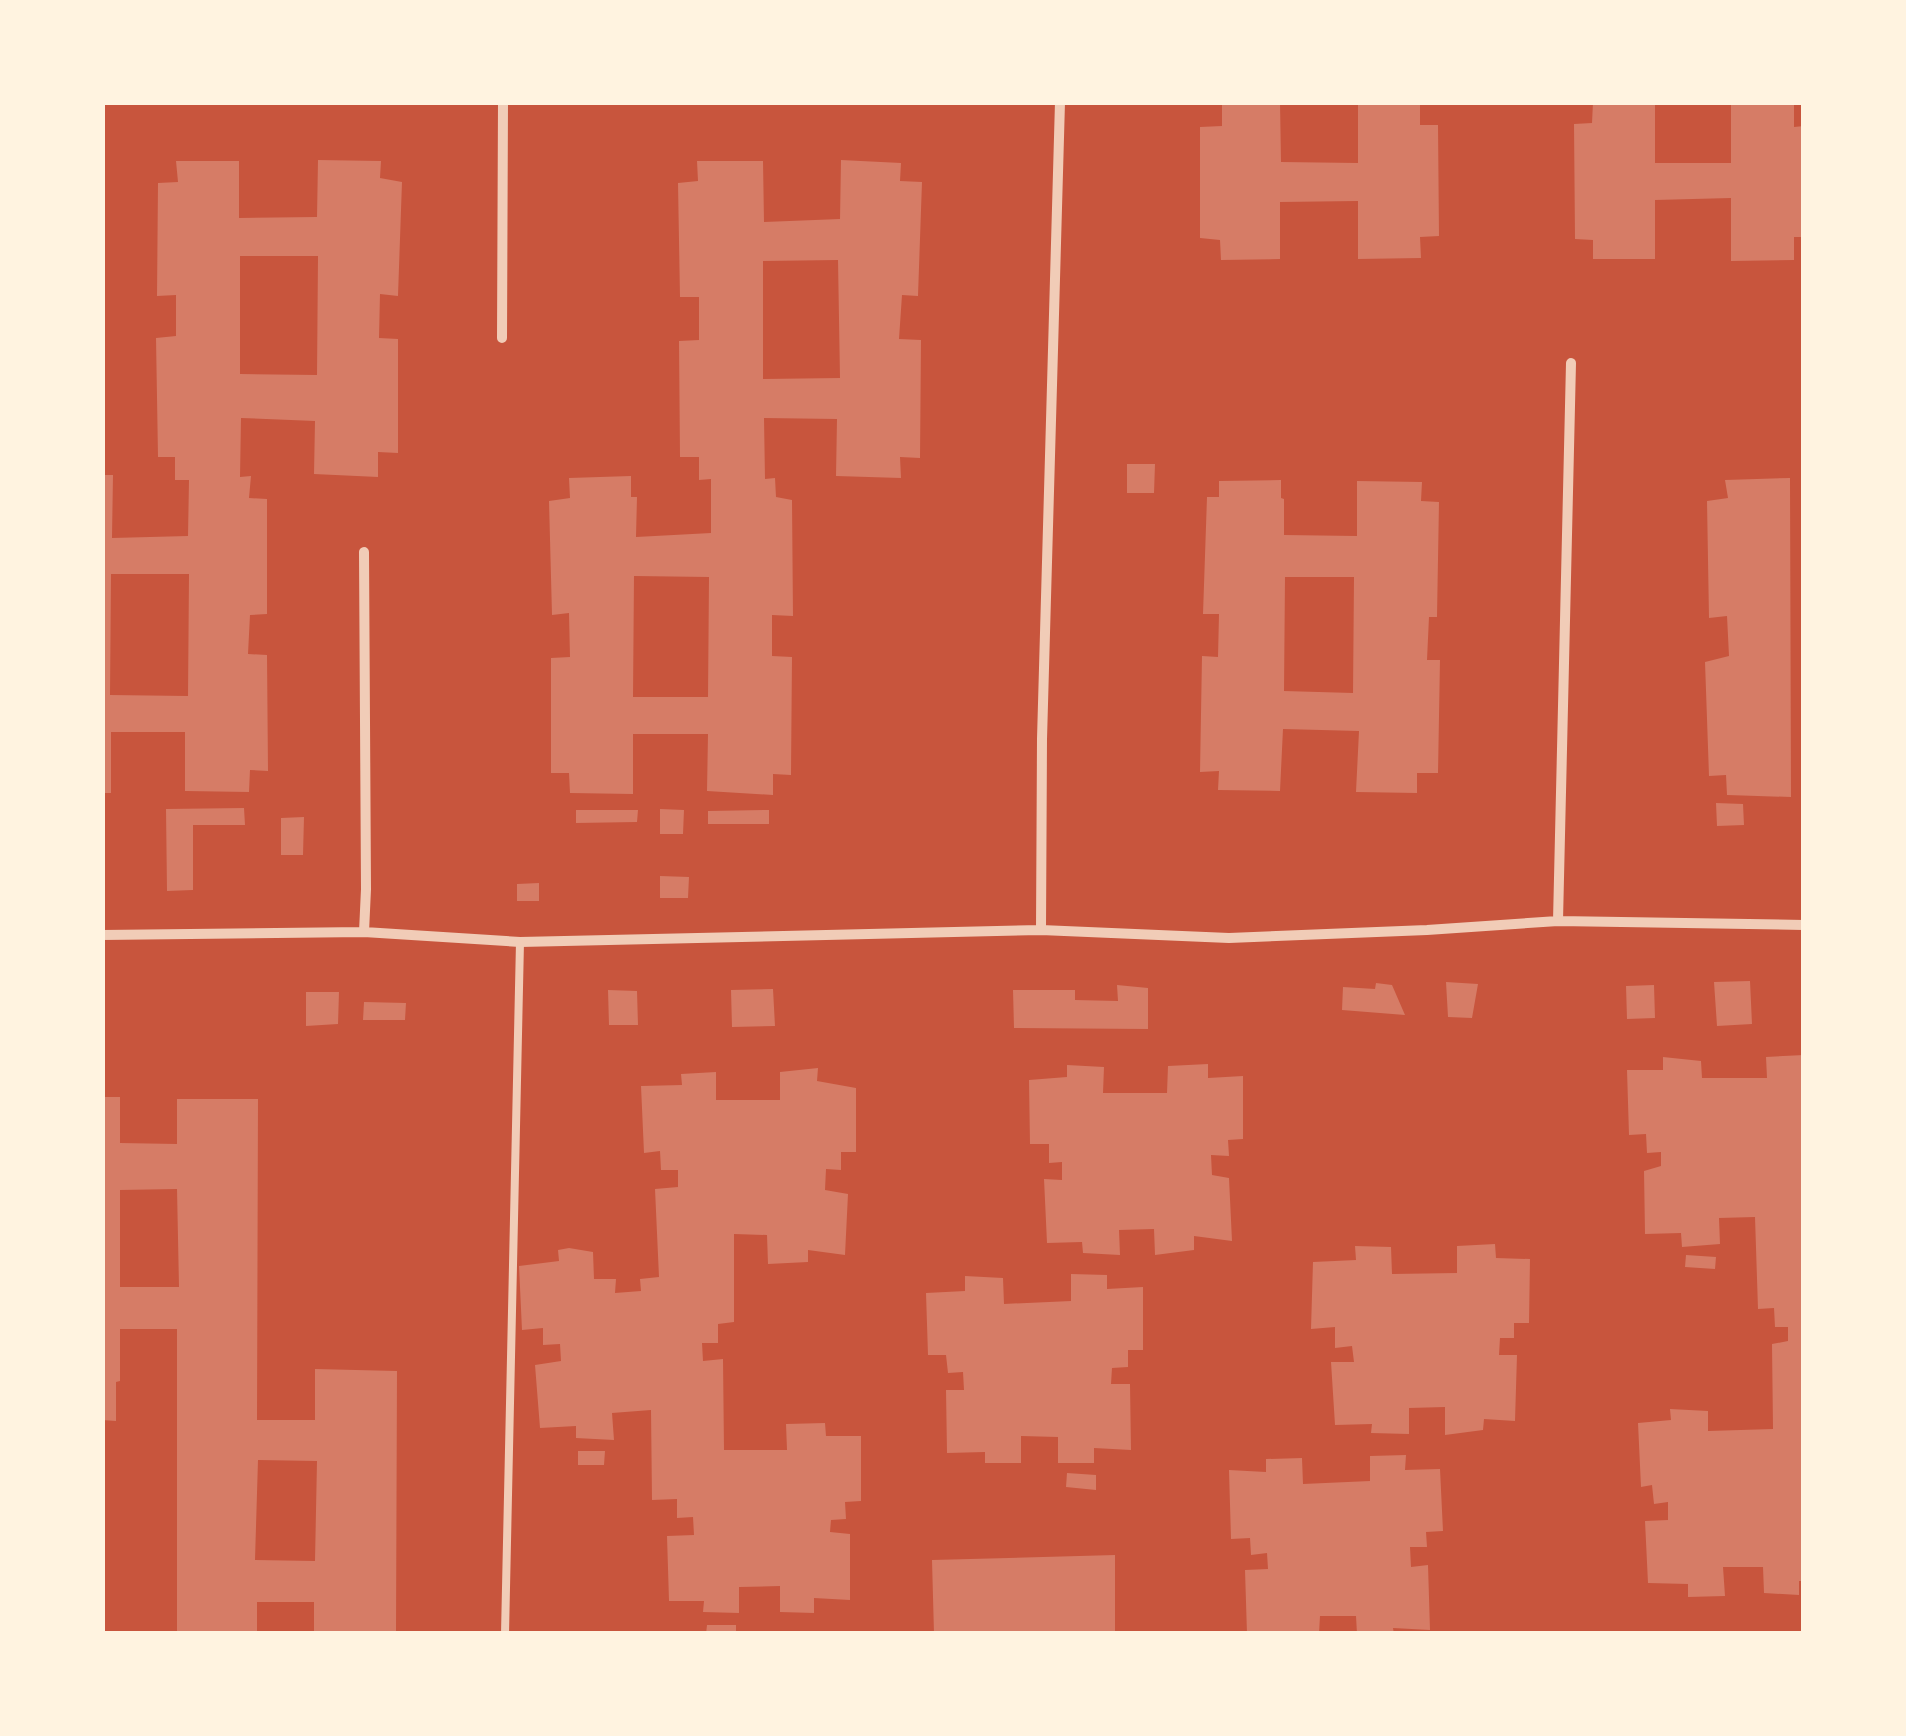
<svg xmlns="http://www.w3.org/2000/svg" width="1906" height="1736" viewBox="0 0 1906 1736" font-family="'Noto Sans',sans-serif">
<style>
.building{fill:#d67c66;fill-rule:evenodd}
.lines{fill:none;stroke-linecap:round;stroke-linejoin:round}
.service{stroke:#f1ccb7;stroke-width:8}
.minor{stroke:#f1ccb7;stroke-width:10}
</style>
<rect width="100%" height="100%" fill="#c8553d"/>
<path class="building" d="M 1222,102 L 1280,102 L 1281,162 L 1358,163 L 1358,102 L 1420,102 L 1420,125 L 1438,125 L 1439,236 L 1420,237 L 1421,258 L 1358,259 L 1358,201 L 1280,202 L 1280,259 L 1221,260 L 1220,240 L 1200,238 L 1200,127 L 1222,126 Z
M 1593,102 L 1655,102 L 1655,163 L 1731,163 L 1731,102 L 1794,102 L 1794,127 L 1804,126 L 1804,237 L 1794,237 L 1794,260 L 1731,261 L 1731,198 L 1655,200 L 1655,259 L 1593,259 L 1593,240 L 1575,239 L 1574,124 L 1592,123 Z
M 318,160 L 381,161 L 380,178 L 402,182 L 398,296 L 380,294 L 379,338 L 398,339 L 398,453 L 378,452 L 378,477 L 314,474 L 315,421 L 241,418 L 240,477 L 251,476 L 249,498 L 267,499 L 267,614 L 250,615 L 248,654 L 267,655 L 268,771 L 250,770 L 249,792 L 185,791 L 185,732 L 111,732 L 111,793 L 102,793 L 102,475 L 113,475 L 112,538 L 188,536 L 189,480 L 175,480 L 175,457 L 158,457 L 156,338 L 176,336 L 176,295 L 157,296 L 158,183 L 178,182 L 176,161 L 239,161 L 239,218 L 317,217 ZM 240,256 L 318,256 L 317,375 L 240,374 ZM 111,574 L 189,574 L 188,696 L 110,695 Z
M 841,160 L 901,163 L 900,181 L 922,182 L 918,296 L 902,295 L 899,339 L 921,340 L 920,458 L 900,457 L 901,478 L 836,476 L 837,419 L 764,418 L 765,479 L 775,478 L 776,497 L 792,500 L 793,616 L 772,615 L 772,656 L 792,657 L 791,775 L 773,774 L 773,795 L 707,791 L 708,734 L 633,734 L 633,794 L 570,793 L 569,773 L 551,773 L 551,658 L 570,657 L 569,613 L 552,615 L 549,501 L 570,498 L 569,478 L 631,476 L 631,497 L 637,497 L 636,537 L 711,533 L 711,479 L 699,480 L 699,457 L 680,457 L 679,341 L 699,340 L 699,297 L 680,297 L 678,183 L 698,181 L 697,161 L 763,161 L 764,222 L 840,219 ZM 838,260 L 840,378 L 763,379 L 763,261 ZM 634,576 L 709,577 L 708,697 L 633,697 Z
M 1127,464 L 1155,464 L 1154,493 L 1127,493 Z
M 1790,478 L 1791,797 L 1727,795 L 1726,775 L 1709,776 L 1705,662 L 1729,656 L 1727,616 L 1709,618 L 1707,501 L 1728,498 L 1725,480 Z
M 1281,480 L 1281,498 L 1284,499 L 1284,535 L 1357,536 L 1357,481 L 1422,482 L 1421,501 L 1439,502 L 1437,617 L 1429,617 L 1427,660 L 1440,660 L 1438,773 L 1417,773 L 1417,793 L 1356,792 L 1359,731 L 1283,729 L 1280,791 L 1218,790 L 1219,771 L 1200,772 L 1202,656 L 1218,657 L 1219,614 L 1203,614 L 1207,497 L 1219,497 L 1219,481 ZM 1285,577 L 1354,577 L 1353,693 L 1284,691 Z
M 1716,803 L 1743,804 L 1744,825 L 1717,826 Z
M 244,808 L 245,825 L 193,825 L 193,890 L 167,891 L 166,809 Z
M 660,809 L 684,810 L 683,834 L 660,834 Z
M 576,810 L 638,810 L 637,822 L 576,823 Z
M 769,810 L 769,824 L 708,824 L 708,811 Z
M 304,817 L 303,855 L 281,855 L 281,818 Z
M 660,876 L 689,877 L 688,898 L 660,898 Z
M 539,883 L 539,901 L 517,901 L 517,884 Z
M 1750,981 L 1752,1024 L 1717,1026 L 1714,982 Z
M 1446,982 L 1478,984 L 1472,1018 L 1448,1017 Z
M 1376,983 L 1392,985 L 1405,1015 L 1342,1010 L 1343,987 L 1375,989 Z
M 1117,985 L 1148,988 L 1148,1029 L 1014,1028 L 1013,990 L 1075,990 L 1075,1000 L 1118,1001 Z
M 1654,985 L 1655,1018 L 1627,1019 L 1626,986 Z
M 773,989 L 775,1026 L 732,1027 L 731,990 Z
M 608,990 L 637,991 L 638,1025 L 609,1025 Z
M 306,992 L 339,992 L 338,1024 L 306,1026 Z
M 364,1002 L 406,1003 L 405,1020 L 363,1020 Z
M 1804,1055 L 1804,1581 L 1799,1581 L 1799,1595 L 1764,1593 L 1763,1567 L 1723,1567 L 1725,1596 L 1688,1597 L 1688,1584 L 1648,1583 L 1645,1521 L 1668,1520 L 1668,1502 L 1654,1504 L 1652,1485 L 1641,1487 L 1638,1423 L 1671,1420 L 1670,1409 L 1708,1411 L 1708,1431 L 1773,1429 L 1772,1344 L 1788,1341 L 1788,1327 L 1775,1327 L 1774,1308 L 1758,1309 L 1755,1217 L 1719,1218 L 1720,1244 L 1682,1247 L 1681,1233 L 1645,1234 L 1644,1171 L 1661,1166 L 1661,1152 L 1647,1153 L 1646,1134 L 1629,1135 L 1627,1070 L 1663,1070 L 1663,1057 L 1701,1061 L 1702,1078 L 1767,1078 L 1766,1057 Z
M 1208,1064 L 1208,1078 L 1243,1076 L 1243,1139 L 1228,1140 L 1229,1156 L 1211,1155 L 1212,1175 L 1229,1178 L 1232,1241 L 1194,1236 L 1194,1250 L 1155,1255 L 1154,1229 L 1119,1230 L 1120,1255 L 1083,1253 L 1082,1242 L 1047,1243 L 1044,1179 L 1062,1180 L 1062,1162 L 1049,1163 L 1049,1144 L 1030,1144 L 1029,1080 L 1067,1077 L 1067,1065 L 1104,1067 L 1103,1093 L 1167,1093 L 1168,1066 Z
M 818,1068 L 817,1081 L 856,1088 L 856,1152 L 841,1152 L 841,1170 L 826,1169 L 825,1190 L 848,1194 L 845,1255 L 808,1250 L 808,1262 L 768,1264 L 767,1235 L 734,1234 L 734,1322 L 718,1324 L 718,1343 L 702,1343 L 703,1361 L 723,1359 L 724,1450 L 787,1450 L 786,1424 L 825,1423 L 826,1436 L 861,1436 L 861,1501 L 845,1502 L 846,1519 L 831,1520 L 830,1532 L 850,1534 L 850,1600 L 814,1598 L 814,1613 L 780,1612 L 780,1586 L 739,1587 L 739,1613 L 703,1612 L 704,1601 L 669,1601 L 667,1536 L 694,1535 L 693,1517 L 677,1518 L 677,1499 L 652,1500 L 651,1410 L 612,1413 L 614,1440 L 576,1438 L 576,1426 L 540,1428 L 535,1365 L 561,1361 L 560,1344 L 543,1345 L 543,1328 L 522,1330 L 519,1266 L 559,1261 L 558,1250 L 569,1248 L 593,1252 L 594,1279 L 616,1279 L 615,1293 L 641,1291 L 640,1279 L 659,1277 L 655,1189 L 678,1187 L 678,1170 L 661,1170 L 660,1151 L 644,1153 L 641,1086 L 682,1085 L 681,1074 L 716,1072 L 716,1100 L 780,1100 L 780,1072 Z
M 102,1097 L 120,1097 L 120,1143 L 177,1144 L 177,1099 L 258,1099 L 257,1420 L 315,1420 L 315,1369 L 397,1371 L 396,1634 L 314,1634 L 314,1602 L 257,1602 L 257,1634 L 177,1634 L 177,1329 L 120,1329 L 120,1381 L 116,1382 L 116,1421 L 102,1420 ZM 177,1189 L 179,1287 L 120,1287 L 120,1190 ZM 258,1460 L 317,1461 L 315,1561 L 255,1560 Z
M 1495,1244 L 1496,1258 L 1530,1259 L 1529,1323 L 1514,1323 L 1514,1338 L 1500,1338 L 1499,1355 L 1517,1355 L 1515,1421 L 1484,1419 L 1483,1430 L 1445,1435 L 1445,1407 L 1409,1408 L 1409,1434 L 1371,1433 L 1372,1424 L 1335,1425 L 1331,1362 L 1354,1362 L 1352,1346 L 1335,1348 L 1335,1327 L 1311,1329 L 1313,1262 L 1356,1260 L 1355,1246 L 1391,1247 L 1392,1274 L 1457,1273 L 1457,1246 Z
M 1686,1255 L 1716,1257 L 1715,1269 L 1685,1267 Z
M 1071,1274 L 1107,1275 L 1107,1289 L 1143,1287 L 1143,1350 L 1128,1350 L 1128,1367 L 1112,1368 L 1111,1384 L 1130,1384 L 1131,1450 L 1094,1448 L 1094,1463 L 1058,1463 L 1058,1437 L 1021,1436 L 1021,1463 L 985,1463 L 985,1452 L 947,1453 L 946,1390 L 964,1390 L 963,1372 L 948,1373 L 946,1355 L 928,1355 L 926,1293 L 965,1291 L 965,1276 L 1003,1278 L 1004,1304 L 1071,1301 Z
M 578,1451 L 605,1451 L 604,1465 L 578,1465 Z
M 1406,1455 L 1405,1470 L 1440,1469 L 1443,1531 L 1426,1532 L 1427,1547 L 1410,1547 L 1411,1567 L 1428,1565 L 1430,1630 L 1393,1628 L 1394,1634 L 1357,1634 L 1356,1616 L 1320,1616 L 1319,1634 L 1247,1634 L 1245,1570 L 1268,1569 L 1267,1553 L 1251,1555 L 1250,1538 L 1231,1539 L 1229,1470 L 1266,1472 L 1266,1459 L 1302,1458 L 1303,1484 L 1370,1481 L 1370,1456 Z
M 1067,1473 L 1096,1475 L 1096,1490 L 1066,1487 Z
M 1115,1555 L 1115,1634 L 934,1634 L 932,1560 Z
M 707,1625 L 736,1625 L 736,1634 L 706,1634 Z"/>
<g class="lines">
<path class="service" d="M 505,1634 L 520,942"/>
<path class="minor" d="M 502,338 L 503,102
M 364,552 L 366,889 L 364,932
M 1558,921 L 1571,363
M 1041,930 L 1042,739 L 1060,102
M 102,935 L 364,932 L 520,942 L 1041,930 L 1229,938 L 1427,930 L 1558,921 L 1804,925"/>
</g>
<rect width="1906" height="1736" fill="none" stroke="#fff3e0" stroke-width="210"/>
</svg>
